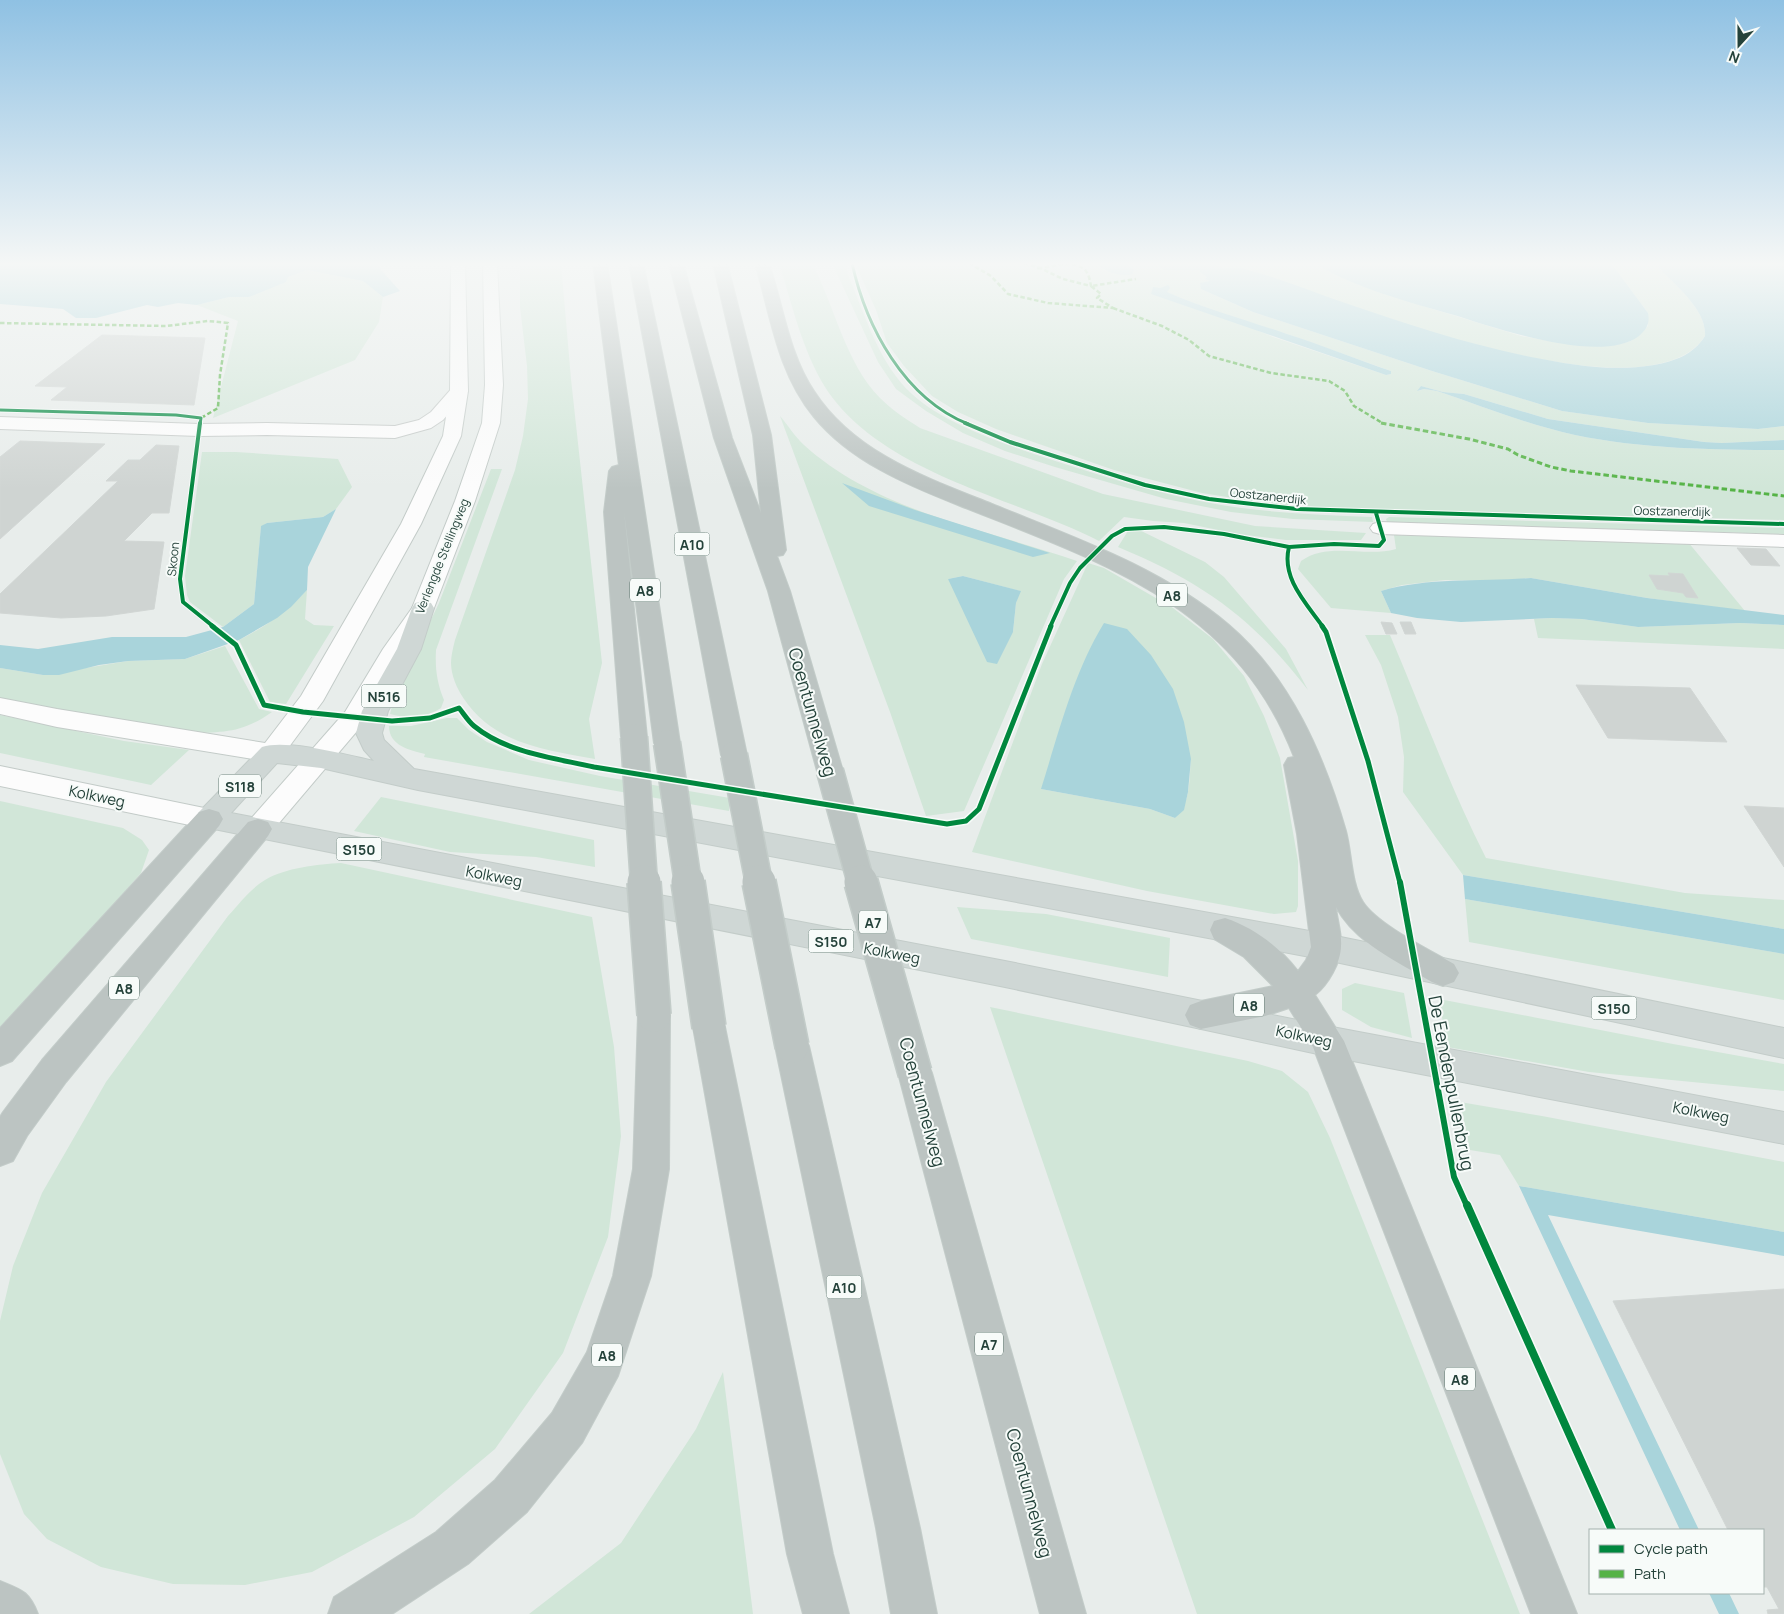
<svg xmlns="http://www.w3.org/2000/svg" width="1784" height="1614" viewBox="0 0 1784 1614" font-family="Manrope,sans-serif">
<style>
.green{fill:#d1e6d8;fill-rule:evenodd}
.water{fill:#a9d4db}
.building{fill:#cfd4d2;stroke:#d1d6d4}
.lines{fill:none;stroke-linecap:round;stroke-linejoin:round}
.street-casing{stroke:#c5cac8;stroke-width:2}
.secondary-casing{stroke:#c3cbc8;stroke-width:2}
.primary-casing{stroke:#c3ccc9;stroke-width:2}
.highway-casing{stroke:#c3ccc9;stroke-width:2}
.street{fill:#fcfcfc;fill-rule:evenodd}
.secondary{fill:#fcfcfc;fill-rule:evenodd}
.primary{fill:#cfd7d5;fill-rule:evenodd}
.highway{fill:#bcc4c2;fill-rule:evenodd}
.highway-bridge-far1-casing{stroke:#c3ccc9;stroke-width:29;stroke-linecap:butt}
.highway-bridge-casing{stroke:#c3ccc9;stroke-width:36;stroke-linecap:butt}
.highway-bridge-far1{stroke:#bcc4c2;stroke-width:26}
.highway-bridge{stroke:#bcc4c2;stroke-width:33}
.quiet-far1{stroke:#55b346;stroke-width:2.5;stroke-dasharray:4.5 2.5;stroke-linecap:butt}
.quiet{stroke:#55b346;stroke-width:3;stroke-dasharray:5.5 3;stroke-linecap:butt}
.cycleway-far4-casing{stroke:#f7fbf9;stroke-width:5}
.cycleway-far3-casing{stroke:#f7fbf9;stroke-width:6}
.cycleway-far2-casing{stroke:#f7fbf9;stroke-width:8}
.cycleway-far1-casing{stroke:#f7fbf9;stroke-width:9}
.cycleway-casing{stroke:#f7fbf9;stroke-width:11}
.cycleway-far4{stroke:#00873e;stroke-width:3}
.cycleway-far3{stroke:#00873e;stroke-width:4}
.cycleway-far2{stroke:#00873e;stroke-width:5}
.cycleway-far1{stroke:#00873e;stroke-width:6}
.cycleway{stroke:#00873e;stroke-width:8}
.labels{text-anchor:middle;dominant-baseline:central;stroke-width:4;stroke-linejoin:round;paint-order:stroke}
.far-street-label{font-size:12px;fill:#24423a;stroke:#f7fbf9}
.shield{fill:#f7fbf9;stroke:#637a73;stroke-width:1}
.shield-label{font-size:14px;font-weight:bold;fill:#24423a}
.street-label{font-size:15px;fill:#24423a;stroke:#f7fbf9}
.near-street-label{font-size:18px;fill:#24423a;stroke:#f7fbf9}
</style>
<rect width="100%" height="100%" fill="#e8edeb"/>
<path class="green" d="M 520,263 L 561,263 L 571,379 L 602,663 L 589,719 L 595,759 C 546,750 494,744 464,699 C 457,689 451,675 451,663 C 451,656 453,648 455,640 L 515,470 L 523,436 L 528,399 L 527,366 L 520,307 Z
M 779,263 L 812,263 C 835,307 845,362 880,398 C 892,410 906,419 920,428 L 1103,494 L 1255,526 L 1366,533 L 1361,540 L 1286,540 L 1238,534 L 1184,523 L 1153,521 L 1124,517 L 1099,541 C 1013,497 880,473 825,387 C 802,350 792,304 779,263 Z
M 832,263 L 846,263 L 848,275 C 865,315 879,364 912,394 C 942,422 996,441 1034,454 C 1095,474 1157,494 1221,505 C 1270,513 1321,515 1372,517 L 1373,522 L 1293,519 L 1231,512 L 1166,499 L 1055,467 L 1005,451 L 963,433 L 926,411 L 896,389 L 878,362 Z
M 855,263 L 1095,263 L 1105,271 L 1134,270 L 1126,263 L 1155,263 L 1164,270 L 1201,270 L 1200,272 L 1207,277 L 1205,279 L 1211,281 L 1201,289 L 1253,312 L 1432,371 L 1562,411 L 1648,423 L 1758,429 L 1784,426 L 1784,440 L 1722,443 L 1704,442 L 1548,419 L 1464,394 L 1443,392 L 1421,386 L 1418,391 L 1424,389 L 1437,391 C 1482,406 1528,425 1575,435 C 1643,449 1715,450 1784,450 L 1784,520 L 1329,508 L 1271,504 L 1202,493 L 1114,470 L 996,429 L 958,412 L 932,396 L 904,366 L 887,343 L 876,310 ZM 1153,287 L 1232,318 L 1287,334 L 1391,371 L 1391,374 L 1386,375 L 1273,337 Z
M 1213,263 L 1315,263 L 1376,290 L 1423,306 L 1521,336 L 1561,343 L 1604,346 L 1620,344 L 1631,341 L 1648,326 L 1648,313 L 1611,263 L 1658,263 L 1659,268 C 1676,286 1707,310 1705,336 C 1648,426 1331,298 1250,270 L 1222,268 Z
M 307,270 L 363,281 L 383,297 L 379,322 L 355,360 L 213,418 L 238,321 L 197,305 L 229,297 L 249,297 L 288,277 Z
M 780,416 C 788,425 795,437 804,445 C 878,512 986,529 1077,561 L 1064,579 L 964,811 L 926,816 L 890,712 ZM 963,576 L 1020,591 L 1016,603 L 1013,632 L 948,579 Z
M 202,452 L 236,452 L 338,459 L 352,487 L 336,509 L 323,517 L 267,523 L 261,527 L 254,604 L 223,627 L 190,602 L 187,595 L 185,576 Z
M 491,469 L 502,469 L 436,650 C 435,669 437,683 444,700 L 441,708 C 424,718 409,719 390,714 L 393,702 L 406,679 L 403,678 L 439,603 Z
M 1389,517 L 1784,528 L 1784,534 L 1387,522 L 1386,519 Z
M 1131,526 L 1205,562 L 1224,577 L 1286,649 L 1308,690 C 1252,617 1202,582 1118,547 Z
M 1394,535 L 1688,542 L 1745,611 L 1647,598 L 1531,578 L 1494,581 L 1445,580 L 1402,585 L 1381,591 L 1391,613 L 1331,608 L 1298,569 L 1301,561 C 1329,541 1364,558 1396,549 Z
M 1088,563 L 1104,568 L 1173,608 L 1213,639 L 1244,676 L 1264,716 L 1280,758 L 1298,861 L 1298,906 L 1296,912 L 1274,914 L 1147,891 L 972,852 L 1042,664 ZM 1191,759 C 1189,780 1191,803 1175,818 L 1150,809 L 1041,789 Z
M 307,590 L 305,619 L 314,625 L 334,626 L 286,704 L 270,702 L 239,640 C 265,627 286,612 307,590 Z
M 1552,618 L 1582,619 L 1638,627 L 1740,623 L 1784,625 L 1784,649 L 1538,638 L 1534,619 Z
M 1365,635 L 1390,635 C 1422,710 1449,785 1486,858 L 1685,893 L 1784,900 L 1784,929 L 1463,875 L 1403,792 L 1404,757 L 1398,717 L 1381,665 Z
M 225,646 L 259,709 L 272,712 C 239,735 224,731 186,734 L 0,699 L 0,668 L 43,675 L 128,661 L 185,659 Z
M 0,715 L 124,741 L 189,750 L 151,785 L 0,753 Z
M 447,718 L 457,718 L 469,730 L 487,742 L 529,760 L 600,776 L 730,798 L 729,811 L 424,757 L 425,754 C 410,750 389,746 389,726 L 411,726 Z
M 381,797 L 594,840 L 595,867 L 536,857 L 450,852 L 354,831 Z
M 0,801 L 123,828 L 142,840 L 149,850 L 141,873 L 0,1035 Z
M 341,863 L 592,917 L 614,1047 L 621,1136 L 608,1237 L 563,1353 L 495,1449 L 414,1517 L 312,1572 L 245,1585 L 173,1584 L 101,1567 L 47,1539 L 24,1514 L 0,1454 L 0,1321 L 13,1266 L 42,1193 L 106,1082 L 228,916 C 239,904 250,889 265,880 C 285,868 318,864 341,863 Z
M 1465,899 L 1784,954 L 1784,1000 L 1469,942 Z
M 957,907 L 1046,914 L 1170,938 L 1168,977 L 971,939 Z
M 1355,983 L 1404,993 L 1412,1038 L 1371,1027 L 1342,1010 L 1342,989 Z
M 1439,999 L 1673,1044 L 1784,1064 L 1784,1091 L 1589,1072 L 1447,1047 Z
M 990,1007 L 1248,1061 L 1282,1071 L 1308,1092 L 1330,1138 L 1520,1614 L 1197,1614 Z
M 1460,1102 L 1542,1116 L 1784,1162 L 1784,1232 L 1519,1186 L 1500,1155 L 1470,1150 Z
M 723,1372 L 753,1614 L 529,1614 L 621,1543 L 696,1429 Z"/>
<path class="water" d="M 0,263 L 377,263 L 381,270 L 400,291 L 383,297 L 363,281 L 307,270 L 288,277 L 286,282 L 249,297 L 229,297 L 197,305 L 178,303 L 158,307 L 147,305 L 96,318 L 76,318 L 63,309 L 0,304 Z
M 1095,263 L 1126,263 L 1134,270 L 1133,274 C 1119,277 1106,272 1095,263 Z
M 1155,263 L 1213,263 L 1222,268 L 1241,268 C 1276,277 1311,291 1345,303 C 1406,324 1467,344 1531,357 C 1572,365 1612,372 1654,365 C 1675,361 1693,355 1705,336 C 1707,310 1676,286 1659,268 L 1658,263 L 1773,263 L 1784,265 L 1784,426 L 1758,429 L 1648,423 L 1562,411 L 1432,371 L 1253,312 L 1201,289 L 1200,283 L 1210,281 L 1205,279 L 1207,277 L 1200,272 L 1200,270 L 1164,270 Z
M 1315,263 L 1611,263 L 1648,313 C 1650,323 1647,329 1639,336 C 1601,365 1496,328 1454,315 C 1412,303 1351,287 1315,263 Z
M 1168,285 L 1170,288 L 1167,292 C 1206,309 1246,320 1287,334 C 1322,345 1356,359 1391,371 L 1391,374 L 1386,375 L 1151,294 L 1153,287 L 1160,288 Z
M 1421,386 L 1443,392 L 1464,394 L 1548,419 L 1704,442 L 1722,443 L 1784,440 L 1784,450 C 1715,450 1643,449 1575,435 C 1528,425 1482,406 1437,391 L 1424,389 L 1417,391 Z
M 842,483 L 915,510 L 1050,553 L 1033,557 L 869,506 Z
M 336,509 L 308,567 L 307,590 L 291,607 L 277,618 L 239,640 L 185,659 L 128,661 L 99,665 L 59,675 L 43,675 L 0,668 L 0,645 L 38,649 L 112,637 L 186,637 L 223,627 L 254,604 L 261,526 L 267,523 L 323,517 Z
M 963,576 L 1021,591 L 1016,603 L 1013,632 L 997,664 L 987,662 L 948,579 Z
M 1531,578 L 1647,598 L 1784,615 L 1784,625 L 1740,623 L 1638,627 L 1582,619 L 1552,618 L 1461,622 L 1417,618 L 1391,613 L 1381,591 C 1430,577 1481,582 1531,578 Z
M 1104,623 L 1127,629 L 1151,655 L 1173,689 L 1184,722 L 1191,759 L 1188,792 L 1184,810 L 1175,818 L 1150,809 L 1041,789 C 1059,732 1073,674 1104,623 Z
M 1463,875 L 1784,929 L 1784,954 L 1465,899 Z
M 1519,1186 L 1784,1232 L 1784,1256 L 1548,1215 L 1699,1530 L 1680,1530 Z
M 1709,1593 L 1729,1593 L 1739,1614 L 1719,1614 Z"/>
<path class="building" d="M 102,335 L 205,338 L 194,405 L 51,400 L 67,387 L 35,386 Z
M 20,441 L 105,444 L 0,539 L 0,457 Z
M 156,445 L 179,446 L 169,513 L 152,513 L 124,541 L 164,542 L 154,609 L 106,616 L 61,618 L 0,613 L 0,594 L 118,481 L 106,481 L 128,460 L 140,460 Z
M 1737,548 L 1766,549 L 1780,566 L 1751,565 Z
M 1668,573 L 1683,574 L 1698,598 L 1686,597 L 1683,593 L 1657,589 L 1649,575 L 1670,576 Z
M 1381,622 L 1392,623 L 1397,634 L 1386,634 Z
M 1400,622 L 1411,622 L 1416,634 L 1405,634 Z
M 1576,685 L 1690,688 L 1727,742 L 1608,738 Z
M 1744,806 L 1784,808 L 1784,867 Z
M 1784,1289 L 1784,1614 L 1768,1614 L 1767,1610 L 1779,1609 L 1767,1587 L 1763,1587 L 1763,1530 L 1728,1530 L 1613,1301 Z"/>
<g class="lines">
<defs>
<path id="street" d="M 459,386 L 465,387 L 468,391 L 443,420 L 431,428 L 395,438 L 267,435 L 199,436 L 0,429 L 0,417 L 199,424 L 267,423 L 395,426 L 419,420 L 431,412 L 453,387 Z
M 1380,522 L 1784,535 L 1784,547 L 1380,534 L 1373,532 L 1370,528 L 1373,524 Z"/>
<path id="secondary" d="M 451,263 L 465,263 L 468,391 L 461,436 L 421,524 L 323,701 L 280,759 L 271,762 L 57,727 L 0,714 L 0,698 L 57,709 L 265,743 L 301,696 L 401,524 L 443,436 L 450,391 Z
M 483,263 L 497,263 L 503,385 L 500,423 L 475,501 L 434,608 L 406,650 L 363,724 L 268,836 L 258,839 L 248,836 L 244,829 L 248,822 L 345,712 L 383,649 L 412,608 L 455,501 L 482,423 L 485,385 Z
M 0,766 L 209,809 L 219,812 L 223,819 L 219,826 L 209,829 L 0,786 Z"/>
<path id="primary" d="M 423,601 L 431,603 L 434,608 L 421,649 L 388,711 L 382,733 L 384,740 L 414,769 L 1326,934 L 1784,1028 L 1784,1058 L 1326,960 L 418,790 L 321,768 L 277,763 L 231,813 L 1005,961 L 1327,1026 L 1784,1112 L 1784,1144 L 1327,1056 L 1005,987 L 199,826 L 195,819 L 199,812 L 262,747 C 287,739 347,755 374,761 L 364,750 L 356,733 L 362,711 L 397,649 L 412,608 L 415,603 Z"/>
<path id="highway" d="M 593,263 L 607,263 L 680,743 L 676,749 L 667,752 L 658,749 L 654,743 L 624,511 L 647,737 L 643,743 L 634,746 L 625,743 L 621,737 L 604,512 L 609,471 L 612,467 L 619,465 Z
M 629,263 L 643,263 L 747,755 L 743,761 L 734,764 L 725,761 L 721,755 Z
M 669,263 L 683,263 L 732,438 L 761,513 L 753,435 L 713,263 L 727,263 L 771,435 L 786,550 L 783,555 L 777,556 L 790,591 L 843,771 L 839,778 L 830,780 L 821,778 L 817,771 L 768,591 L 714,438 Z
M 755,263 L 769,263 C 783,305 789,354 814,391 C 854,453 927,478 992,504 C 1073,537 1161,567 1229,625 C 1290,677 1324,755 1346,831 C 1352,853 1351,883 1363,902 C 1378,925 1430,950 1454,964 L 1459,973 L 1454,982 L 1443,986 L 1432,982 C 1398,962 1355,943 1336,907 C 1337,919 1342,934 1341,946 C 1341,962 1328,985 1315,995 L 1344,1041 L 1577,1614 L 1531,1614 L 1313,1047 L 1292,1013 L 1289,1008 L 1265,1016 L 1201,1029 L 1190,1025 L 1185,1015 L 1190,1005 L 1201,1001 L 1273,986 L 1244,957 L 1214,939 L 1210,930 L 1214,921 L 1225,918 C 1255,928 1279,947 1298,971 L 1306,960 L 1311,947 L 1297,834 L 1284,765 L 1288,758 L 1294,757 C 1235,603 1098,561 958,505 C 907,485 850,461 814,417 C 777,372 771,317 755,263 Z
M 209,809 L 219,812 L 223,819 L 219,826 L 12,1061 L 0,1066 L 0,1028 L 199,812 Z
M 258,819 L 268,822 L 272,829 L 268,836 L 66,1082 L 27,1136 L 13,1161 L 0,1166 L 0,1117 L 3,1112 L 42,1060 L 248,822 Z
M 654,1001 L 665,1005 L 670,1015 L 669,1169 L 651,1276 L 618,1376 L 582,1443 L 527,1512 L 468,1564 L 392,1614 L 328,1614 L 334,1597 L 436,1532 L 495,1480 L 552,1413 L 587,1352 L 613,1276 L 633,1169 L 638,1015 L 643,1005 Z
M 709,1013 L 721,1017 L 725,1027 L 833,1554 L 849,1614 L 803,1614 L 787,1554 L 693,1027 L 697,1017 Z
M 792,1031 L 804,1036 L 809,1046 L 920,1528 L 937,1614 L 891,1614 L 876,1528 L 775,1046 L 780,1036 Z
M 915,1058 L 927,1062 L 932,1073 L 1086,1614 L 1040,1614 L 898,1073 L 903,1062 Z
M 0,1581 C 22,1590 29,1591 38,1614 L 0,1614 Z"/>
</defs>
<use href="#street" class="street-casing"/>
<use href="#secondary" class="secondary-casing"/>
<use href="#primary" class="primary-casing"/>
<use href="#highway" class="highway-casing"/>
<use href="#street" class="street"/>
<use href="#secondary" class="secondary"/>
<use href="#primary" class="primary"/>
<use href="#highway" class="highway"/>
<defs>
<path id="highway-bridge-far1" d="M 634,737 L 644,883
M 667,743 L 688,883
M 734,755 L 759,883
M 830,771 L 861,883"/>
<path id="highway-bridge" d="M 644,882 L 654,1015
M 688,882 L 709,1027
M 759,882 L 792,1046
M 861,882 L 915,1073"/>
</defs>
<use href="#highway-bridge-far1" class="highway-bridge-far1-casing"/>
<use href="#highway-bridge" class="highway-bridge-casing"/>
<use href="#highway-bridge-far1" class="highway-bridge-far1"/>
<use href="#highway-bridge" class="highway-bridge"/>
<path class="quiet-far1" d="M 969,263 L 991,276 L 1008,294 L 1048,303 L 1113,308 L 1097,298 L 1101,294 L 1091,286 L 1136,279
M 1024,263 L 1040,268
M 1065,264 C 1083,265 1088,268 1091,286 L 1063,279 L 1040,268 Z
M 1037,268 L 1040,268
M 1113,308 L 1162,326 L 1189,340 L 1209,356 L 1271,373 L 1329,381 L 1345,391 L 1354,406 L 1384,424
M 0,323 L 166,326 L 208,321 L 228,323 L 220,375 L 218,408 L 201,418"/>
<path class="quiet" d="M 1381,423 L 1469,439 L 1508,449 L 1518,455 L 1551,467 L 1571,471 L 1784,496"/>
<defs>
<path id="cycleway-far4" d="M 852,263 C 866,327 904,398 968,424
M 0,410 L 176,415 L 201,418 L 200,424"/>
<path id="cycleway-far3" d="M 200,423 L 180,579 L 183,602 L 214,627
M 965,423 L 1010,442 L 1145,485 L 1209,499 L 1297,509 L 1784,524
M 1289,547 C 1281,578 1306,603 1323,627
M 1050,627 L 1070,583 L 1080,568 L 1112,536 L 1125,529 L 1164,527 L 1224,534 L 1289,547 L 1334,544 L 1379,546 L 1384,540 L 1376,513"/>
<path id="cycleway-far2" d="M 212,626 L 236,645 L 264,705 L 303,712 L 392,721 L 430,718 L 459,708 C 464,714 468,721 474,726 C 507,753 554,758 594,767 L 947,824 L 966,821 L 979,809 L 1051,626
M 1322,626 L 1326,632 L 1368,761 L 1400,883"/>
<path id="cycleway-far1" d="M 1400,882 L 1454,1177 L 1467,1206"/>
<path id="cycleway" d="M 1467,1205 L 1612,1530"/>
</defs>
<use href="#cycleway-far4" class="cycleway-far4-casing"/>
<use href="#cycleway-far3" class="cycleway-far3-casing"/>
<use href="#cycleway-far2" class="cycleway-far2-casing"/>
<use href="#cycleway-far1" class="cycleway-far1-casing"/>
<use href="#cycleway" class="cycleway-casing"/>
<use href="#cycleway-far4" class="cycleway-far4"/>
<use href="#cycleway-far3" class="cycleway-far3"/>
<use href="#cycleway-far2" class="cycleway-far2"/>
<use href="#cycleway-far1" class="cycleway-far1"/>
<use href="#cycleway" class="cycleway"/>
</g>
<linearGradient id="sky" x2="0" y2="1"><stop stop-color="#8fc1e3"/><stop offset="0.54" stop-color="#f5f7f6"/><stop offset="1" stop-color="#f5f7f6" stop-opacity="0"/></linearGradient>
<rect width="1784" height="489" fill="url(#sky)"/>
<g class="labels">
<g class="far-street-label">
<text transform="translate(1268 496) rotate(6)">Oostzanerdijk</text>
<text transform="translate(1672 511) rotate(1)">Oostzanerdijk</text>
<text transform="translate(442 556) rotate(-68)">Verlengde Stellingweg</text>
<text transform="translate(173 559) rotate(-84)">Skoon</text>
</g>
<g class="shield">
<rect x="674.5" y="532.5" width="35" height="23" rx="4"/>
<rect x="630" y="578.5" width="30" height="23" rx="4"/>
<rect x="1157" y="583.5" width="30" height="23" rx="4"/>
<rect x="361.5" y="684.5" width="45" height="23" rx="4"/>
<rect x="219" y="774.5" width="42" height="23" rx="4"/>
<rect x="336.5" y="837.5" width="45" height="23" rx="4"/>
<rect x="859" y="910.5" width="28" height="23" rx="4"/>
<rect x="808.5" y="929.5" width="45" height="23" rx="4"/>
<rect x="109" y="976.5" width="30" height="23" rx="4"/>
<rect x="1234" y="993.5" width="30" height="23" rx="4"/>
<rect x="1591.5" y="996.5" width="45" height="23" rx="4"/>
<rect x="826.5" y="1275.5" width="35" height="23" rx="4"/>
<rect x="975" y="1332.5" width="28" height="23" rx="4"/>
<rect x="592" y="1343.5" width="30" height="23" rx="4"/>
<rect x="1445" y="1367.5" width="30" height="23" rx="4"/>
</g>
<g class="shield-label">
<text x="692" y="544">A10</text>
<text x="645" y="590">A8</text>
<text x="1172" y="595">A8</text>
<text x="384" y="696">N516</text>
<text x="240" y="786">S118</text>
<text x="359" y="849">S150</text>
<text x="873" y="922">A7</text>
<text x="831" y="941">S150</text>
<text x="124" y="988">A8</text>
<text x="1249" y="1005">A8</text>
<text x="1614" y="1008">S150</text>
<text x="844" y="1287">A10</text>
<text x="989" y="1344">A7</text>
<text x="607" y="1355">A8</text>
<text x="1460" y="1379">A8</text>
</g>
<g class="street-label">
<text transform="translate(97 796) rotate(12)">Kolkweg</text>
<text transform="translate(494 876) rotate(11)">Kolkweg</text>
<text transform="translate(892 953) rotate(11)">Kolkweg</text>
<text transform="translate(1304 1036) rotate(12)">Kolkweg</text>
<text transform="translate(1701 1112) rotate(11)">Kolkweg</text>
</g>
<g class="near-street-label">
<text transform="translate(813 712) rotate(74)">Coentunnelweg</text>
<text transform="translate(1452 1083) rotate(79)">De Eendenpullenbrug</text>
<text transform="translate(923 1102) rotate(75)">Coentunnelweg</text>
<text transform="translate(1030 1493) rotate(75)">Coentunnelweg</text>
</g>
</g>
<rect x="1589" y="1529" width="175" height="65" fill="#f7fbf9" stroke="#a3b1ad"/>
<rect x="1599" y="1545" width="25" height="8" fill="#00873e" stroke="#a3b1ad"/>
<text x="1634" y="1554" font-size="15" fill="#24423a">Cycle path</text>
<rect x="1599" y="1570" width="25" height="8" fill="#55b346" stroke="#a3b1ad"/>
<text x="1634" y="1579" font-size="15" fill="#24423a">Path</text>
<g transform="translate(1739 45) rotate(201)" stroke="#f7fbf9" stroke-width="4" paint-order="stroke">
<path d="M0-4L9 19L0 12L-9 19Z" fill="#24423a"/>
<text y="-8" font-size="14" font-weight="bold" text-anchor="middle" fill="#24423a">N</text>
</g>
</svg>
